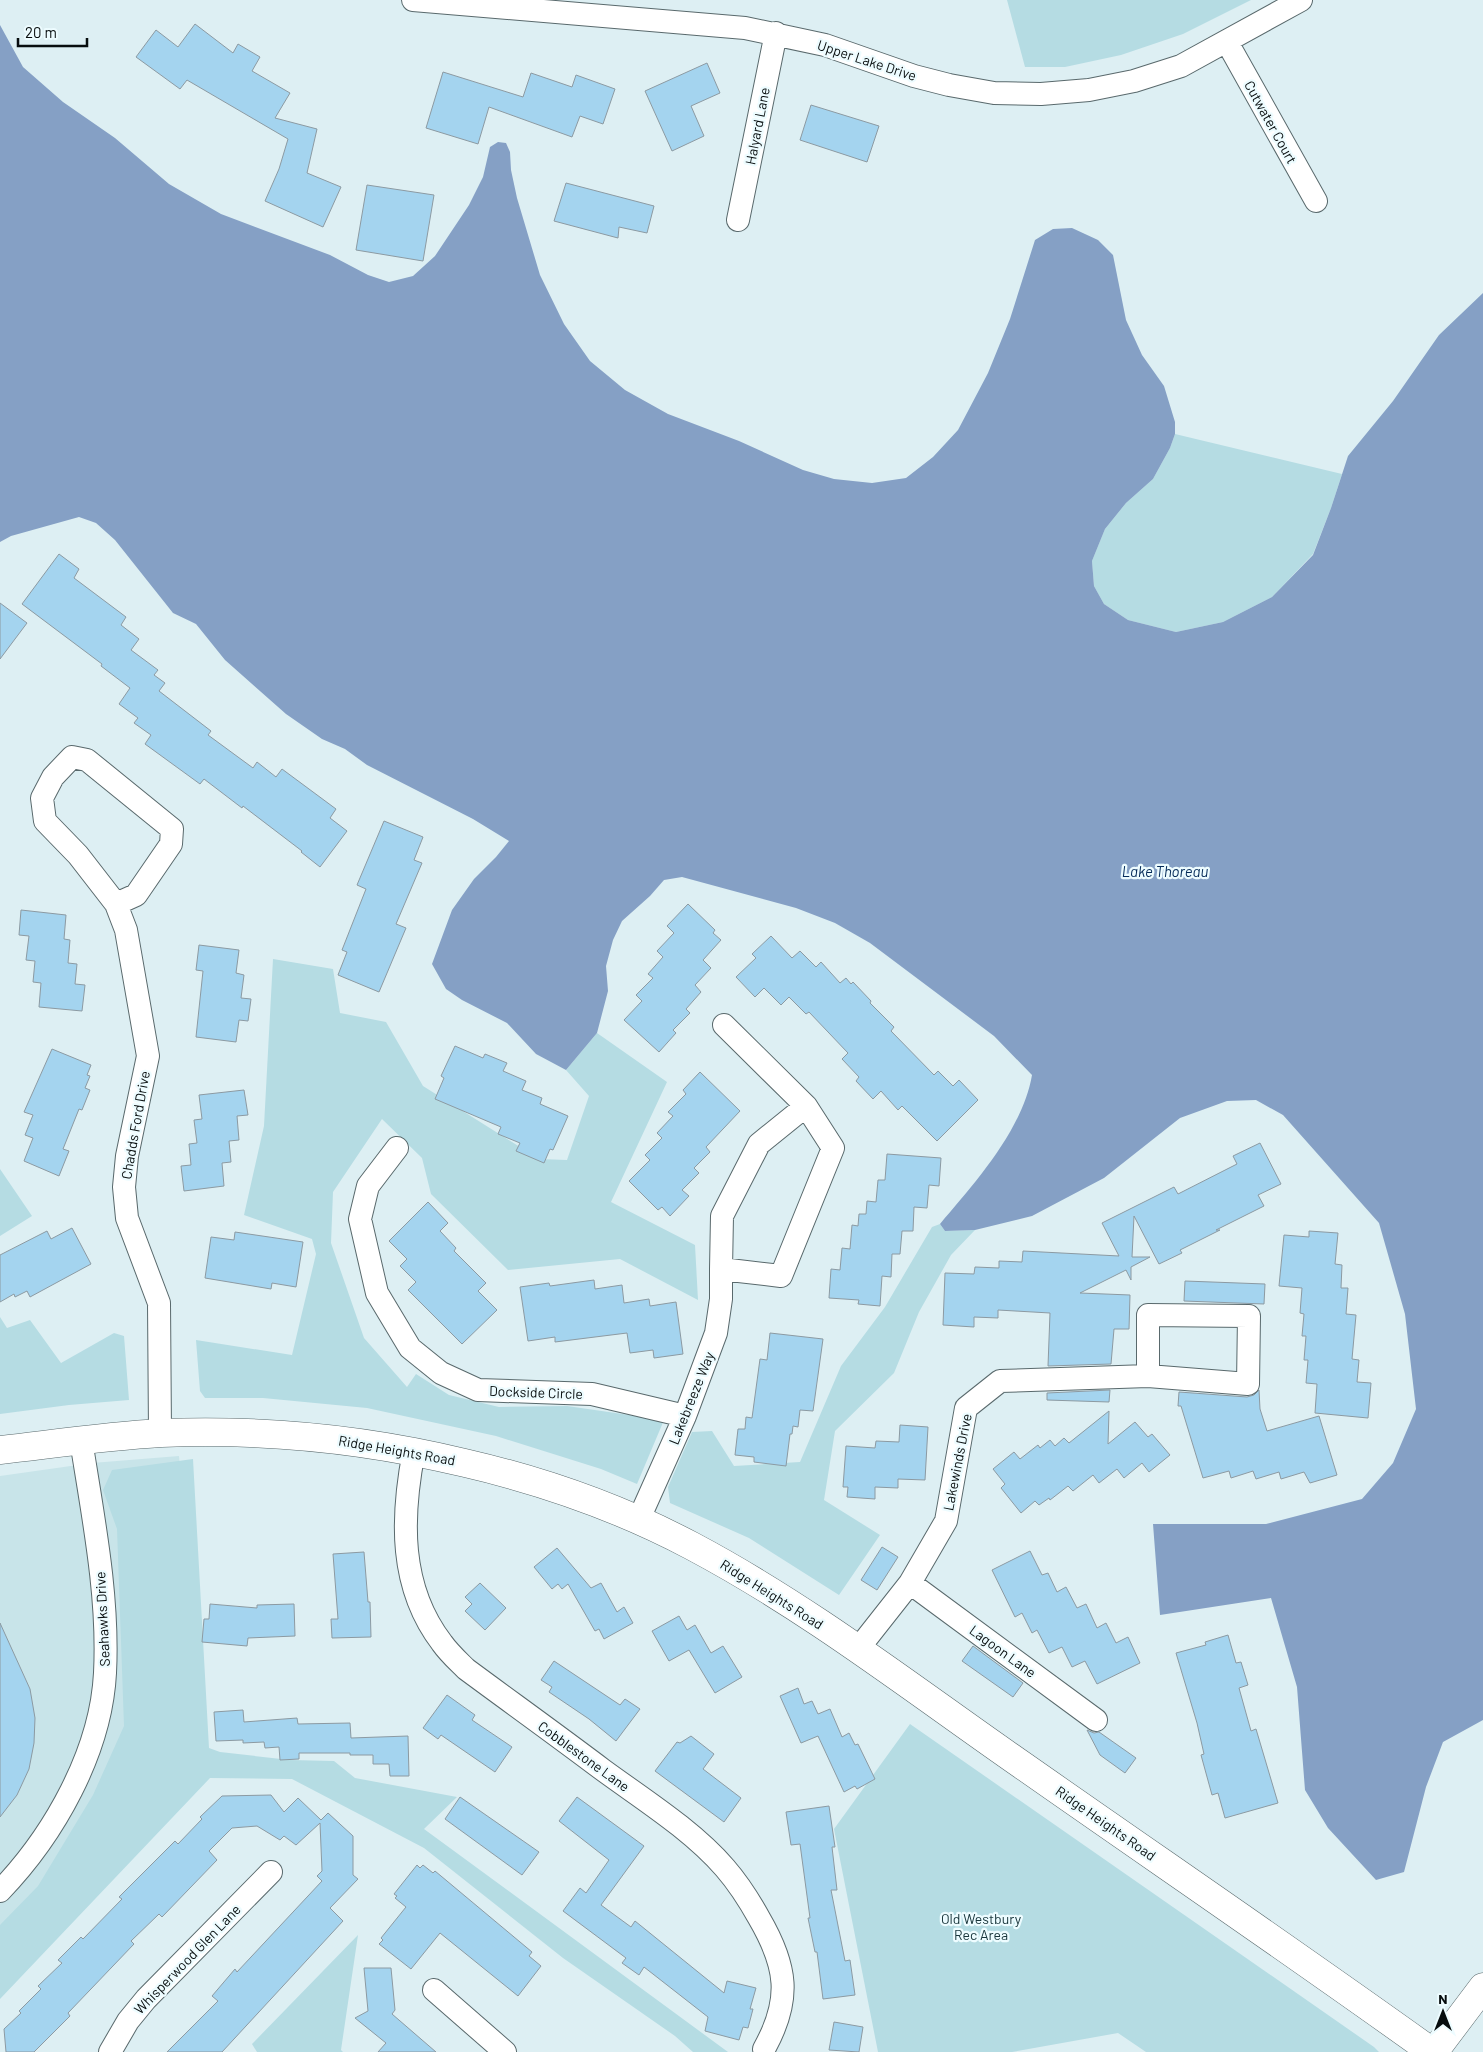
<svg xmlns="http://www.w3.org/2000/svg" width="1483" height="2052" viewBox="0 0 1483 2052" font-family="Barlow,sans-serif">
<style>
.built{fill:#c8e4e9}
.green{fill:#b5dce3}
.water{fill:#85a0c5}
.building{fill:#a4d4ef;stroke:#8c9aa2}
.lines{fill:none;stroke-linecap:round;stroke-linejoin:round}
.minor-casing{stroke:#59696c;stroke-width:24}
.tertiary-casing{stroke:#59696c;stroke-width:29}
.secondary-casing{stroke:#59696c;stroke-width:29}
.minor{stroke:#fff;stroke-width:22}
.tertiary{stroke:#fff;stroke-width:28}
.secondary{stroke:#fff;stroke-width:28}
.labels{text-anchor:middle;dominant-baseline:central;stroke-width:4.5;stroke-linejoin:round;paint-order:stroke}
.street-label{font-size:14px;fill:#070d0e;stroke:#edfcff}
.park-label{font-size:14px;fill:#17343a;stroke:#edfcff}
.water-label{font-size:15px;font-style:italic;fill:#052b59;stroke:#edfcff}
</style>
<rect width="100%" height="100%" fill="#ddeff3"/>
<path class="built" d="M 179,1456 L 205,1762 L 0,1973 L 0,1476 L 92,1463 Z"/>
<path class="green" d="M 1007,0 L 1251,0 L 1183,34 L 1121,55 L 1065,67 L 1025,67 Z
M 1175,434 L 1342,474 L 1331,508 L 1313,554 L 1272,597 L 1223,622 L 1176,632 L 1128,620 L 1104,604 L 1094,586 L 1092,561 L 1105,529 L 1126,503 L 1153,479 L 1170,448 Z
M 273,959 L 333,969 L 340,1013 L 386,1022 L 423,1086 L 539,1159 L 567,1160 L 589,1096 L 566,1070 L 597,1033 L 667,1082 L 611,1202 L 695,1245 L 698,1300 L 620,1259 L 508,1270 L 431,1194 L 422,1158 L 382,1119 L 333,1192 L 331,1243 L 364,1338 L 407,1387 L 416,1374 L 449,1395 L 499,1407 L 567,1406 L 664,1420 L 637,1484 L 601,1469 L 496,1436 L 367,1408 L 263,1398 L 205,1398 L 200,1391 L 196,1340 L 292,1355 L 316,1254 L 312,1239 L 244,1215 L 264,1126 Z
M 0,1169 L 32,1216 L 0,1236 Z
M 940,1224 L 945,1231 L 975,1230 L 951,1255 L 919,1312 L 894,1373 L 835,1431 L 824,1500 L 880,1535 L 839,1595 L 749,1538 L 670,1503 L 668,1487 L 692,1432 L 712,1431 L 734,1466 L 800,1462 L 841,1366 L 885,1307 L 932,1227 Z
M 0,1317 L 7,1328 L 30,1320 L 61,1363 L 114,1333 L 124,1336 L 129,1400 L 69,1405 L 0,1414 Z
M 193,1459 L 209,1748 L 220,1752 L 290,1760 L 334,1761 L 355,1778 L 457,1797 L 424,1829 L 728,2052 L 693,2052 L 675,2036 L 563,1958 L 424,1848 L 292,1779 L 210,1778 L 0,1999 L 0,1925 L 38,1886 L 93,1795 L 124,1726 L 117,1529 L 103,1490 L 112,1470 Z
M 910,1724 L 1374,2047 L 1379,2052 L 1146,2052 L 1118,2033 L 1012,2052 L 878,2052 L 834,1829 Z
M 358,1935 L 341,2050 L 343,2052 L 257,2052 L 252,2044 Z"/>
<path class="water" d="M 0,25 L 23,67 L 63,102 L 115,138 L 169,184 L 221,214 L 330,255 L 368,275 L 389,282 L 413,276 L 435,256 L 469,205 L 483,177 L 490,147 L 498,142 L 506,143 L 510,152 L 511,170 L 517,198 L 540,275 L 564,324 L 590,361 L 625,390 L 668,414 L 739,441 L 803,470 L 834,479 L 872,483 L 906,478 L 933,457 L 958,430 L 988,373 L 1010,319 L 1035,240 L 1053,229 L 1072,228 L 1098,240 L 1113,255 L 1126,320 L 1142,355 L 1164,386 L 1175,422 L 1175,434 L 1170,448 L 1153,479 L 1126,503 L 1105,529 L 1092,561 L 1094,586 L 1104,604 L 1128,620 L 1176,632 L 1223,622 L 1272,597 L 1313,555 L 1331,508 L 1348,456 L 1393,401 L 1439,335 L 1483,293 L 1483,1720 L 1443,1742 L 1426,1787 L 1404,1872 L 1376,1880 L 1328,1828 L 1305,1790 L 1297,1687 L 1271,1598 L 1160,1615 L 1153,1524 L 1266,1524 L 1362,1499 L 1393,1463 L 1416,1409 L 1405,1314 L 1379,1223 L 1283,1115 L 1256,1100 L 1227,1101 L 1180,1118 L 1104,1178 L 1032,1216 L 975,1230 L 945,1231 L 940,1224 C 975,1183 1023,1129 1032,1075 L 994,1036 L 870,943 L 835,923 L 796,908 L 682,877 L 664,880 L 650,896 L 622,921 L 613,940 L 606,966 L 608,991 L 597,1033 L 566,1070 L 536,1054 L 507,1023 L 462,1000 L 446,989 L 432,964 L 452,910 L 474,879 L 496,857 L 509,841 L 473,819 L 367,765 L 345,749 L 322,739 L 286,714 L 225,660 L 196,624 L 173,613 L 115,540 L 96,523 L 79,517 L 11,536 L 0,542 Z"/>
<path class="building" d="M 195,24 L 233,53 L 238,44 L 260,57 L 252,71 L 290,93 L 275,118 L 317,129 L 307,173 L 341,187 L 323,227 L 265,201 L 279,169 L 288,139 L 187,80 L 180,89 L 136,57 L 156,30 L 178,47 Z
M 707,63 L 720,93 L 691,106 L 704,136 L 672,151 L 645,91 Z
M 443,72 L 523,97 L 531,73 L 572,87 L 576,75 L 615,89 L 603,124 L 580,116 L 572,137 L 489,107 L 478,144 L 426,128 Z
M 811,105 L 879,126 L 867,162 L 800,140 Z
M 566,183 L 654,206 L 647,233 L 619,227 L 618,238 L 554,221 Z
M 367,185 L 434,195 L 423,261 L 356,250 Z
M 59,554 L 79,569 L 74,578 L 126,617 L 121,625 L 139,639 L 131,650 L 158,670 L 154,675 L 165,683 L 159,691 L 211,731 L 208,735 L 253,768 L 257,762 L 276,777 L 282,769 L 336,809 L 330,818 L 347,831 L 320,867 L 301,852 L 302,851 L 243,806 L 242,808 L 204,779 L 200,784 L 145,744 L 151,735 L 134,723 L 138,718 L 119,704 L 130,688 L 101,666 L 102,664 L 22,604 Z
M 0,603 L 27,623 L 0,659 Z
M 384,821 L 423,837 L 414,860 L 422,863 L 396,924 L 406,928 L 379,992 L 338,975 L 347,952 L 342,950 L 366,889 L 357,885 Z
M 688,904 L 715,930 L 713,933 L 721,940 L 703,960 L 711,968 L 695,985 L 701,992 L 686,1009 L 690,1013 L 673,1030 L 676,1033 L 659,1052 L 624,1020 L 642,1001 L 636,995 L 653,978 L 648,974 L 663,957 L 657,951 L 674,933 L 667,926 Z
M 21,910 L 66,915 L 64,939 L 70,940 L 68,963 L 77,964 L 75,984 L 85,985 L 82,1011 L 39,1007 L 41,983 L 33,982 L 35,961 L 26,960 L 29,936 L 19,935 Z
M 771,936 L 792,958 L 800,951 L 816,967 L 821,962 L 840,983 L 846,978 L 851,984 L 853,982 L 871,1001 L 870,1003 L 894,1027 L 891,1031 L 934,1075 L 938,1071 L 953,1086 L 959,1080 L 978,1100 L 937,1141 L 902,1106 L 898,1110 L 881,1091 L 873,1099 L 856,1081 L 859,1077 L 842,1059 L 848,1053 L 809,1012 L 806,1014 L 789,997 L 781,1005 L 764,988 L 755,997 L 736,977 L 756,958 L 752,954 Z
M 199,945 L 239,950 L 236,973 L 244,975 L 241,998 L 251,999 L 248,1021 L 239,1020 L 236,1042 L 196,1037 L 203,971 L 196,970 Z
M 455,1046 L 483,1058 L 485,1054 L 507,1063 L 503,1071 L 526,1081 L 522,1090 L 542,1098 L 540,1104 L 568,1116 L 553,1150 L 550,1149 L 544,1163 L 516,1151 L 520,1143 L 498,1134 L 501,1127 L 435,1099 L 444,1078 L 441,1076 Z
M 52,1049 L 91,1065 L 87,1075 L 90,1076 L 85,1088 L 90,1090 L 82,1110 L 79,1109 L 63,1149 L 69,1151 L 59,1176 L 24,1161 L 33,1138 L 25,1135 L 33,1115 L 24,1112 Z
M 700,1072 L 740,1111 L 706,1147 L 710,1152 L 694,1168 L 699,1173 L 682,1190 L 689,1196 L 670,1216 L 662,1207 L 658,1210 L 629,1181 L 650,1160 L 645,1155 L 662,1138 L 657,1133 L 673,1116 L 668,1112 L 686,1094 L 683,1090 Z
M 244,1090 L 248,1115 L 237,1116 L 239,1140 L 229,1141 L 231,1162 L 222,1163 L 224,1186 L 184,1191 L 181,1166 L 191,1165 L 189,1144 L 197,1143 L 194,1120 L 202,1119 L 199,1095 Z
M 1260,1143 L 1281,1184 L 1258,1195 L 1264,1206 L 1216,1230 L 1220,1230 L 1180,1250 L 1182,1253 L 1159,1264 L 1134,1216 L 1132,1257 L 1150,1257 L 1131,1267 L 1131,1280 L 1126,1270 L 1080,1293 L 1130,1295 L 1129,1329 L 1114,1329 L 1111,1364 L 1048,1366 L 1050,1313 L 998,1310 L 998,1318 L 974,1317 L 974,1327 L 943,1325 L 945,1273 L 974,1274 L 975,1267 L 999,1268 L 999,1261 L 1022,1262 L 1023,1251 L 1119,1256 L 1102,1223 L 1174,1187 L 1178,1194 L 1237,1164 L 1233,1156 Z
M 887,1154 L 941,1158 L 939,1186 L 929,1185 L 927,1208 L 914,1207 L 913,1231 L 902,1231 L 900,1254 L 892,1254 L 891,1277 L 882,1276 L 880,1306 L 858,1304 L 859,1300 L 829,1298 L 831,1269 L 840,1270 L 842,1248 L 850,1249 L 852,1225 L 858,1226 L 859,1214 L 866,1214 L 867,1201 L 876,1202 L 878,1180 L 885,1180 Z
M 428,1202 L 448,1223 L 440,1231 L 456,1248 L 454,1251 L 486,1283 L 478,1291 L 497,1310 L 462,1344 L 408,1290 L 416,1282 L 400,1266 L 407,1259 L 389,1241 Z
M 72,1228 L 91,1264 L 30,1297 L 27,1291 L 15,1297 L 14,1294 L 0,1302 L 0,1255 L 47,1231 L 51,1239 Z
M 1309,1231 L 1338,1233 L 1335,1264 L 1342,1265 L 1341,1288 L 1348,1288 L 1346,1314 L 1356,1315 L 1352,1359 L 1359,1360 L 1357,1382 L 1371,1383 L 1368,1418 L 1315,1413 L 1317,1384 L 1306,1383 L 1308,1360 L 1304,1360 L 1306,1336 L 1302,1336 L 1304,1314 L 1300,1313 L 1302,1288 L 1279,1286 L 1284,1235 L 1309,1237 Z
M 235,1232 L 303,1242 L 296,1287 L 272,1283 L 271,1289 L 205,1278 L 211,1237 L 234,1240 Z
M 594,1280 L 595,1289 L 622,1285 L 624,1303 L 649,1299 L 650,1306 L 676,1302 L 683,1354 L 654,1358 L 653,1350 L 630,1353 L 627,1333 L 555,1342 L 555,1337 L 528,1341 L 520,1287 L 549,1283 L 550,1286 Z
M 1185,1281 L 1265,1284 L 1264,1304 L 1184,1301 Z
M 770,1333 L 823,1339 L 813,1411 L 800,1410 L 798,1427 L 793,1426 L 792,1434 L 790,1434 L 786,1466 L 754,1462 L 754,1457 L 735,1455 L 738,1429 L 745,1429 L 746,1417 L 752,1418 L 760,1359 L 767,1360 Z
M 1110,1390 L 1109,1402 L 1047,1400 L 1047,1393 Z
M 1259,1390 L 1260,1409 L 1267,1431 L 1319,1416 L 1337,1475 L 1310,1483 L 1304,1472 L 1281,1479 L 1279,1472 L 1256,1479 L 1253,1471 L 1231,1478 L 1229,1471 L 1203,1478 L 1181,1406 L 1178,1406 L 1179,1392 L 1247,1397 L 1254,1395 Z
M 1109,1411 L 1108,1444 L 1135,1422 L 1148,1437 L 1152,1434 L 1170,1455 L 1149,1472 L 1142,1463 L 1124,1478 L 1117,1469 L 1099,1483 L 1093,1475 L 1073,1491 L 1068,1486 L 1050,1500 L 1049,1498 L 1039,1505 L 1035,1501 L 1021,1513 L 1001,1488 L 1005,1484 L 993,1469 L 1014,1452 L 1020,1459 L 1038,1445 L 1040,1448 L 1050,1440 L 1055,1446 L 1064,1438 L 1069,1443 Z
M 900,1425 L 928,1427 L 925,1480 L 898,1479 L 898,1488 L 875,1487 L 875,1499 L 847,1497 L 848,1487 L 843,1487 L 846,1446 L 875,1448 L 876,1441 L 899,1442 Z
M 882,1547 L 898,1557 L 877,1590 L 861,1580 Z
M 557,1548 L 591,1588 L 601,1583 L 617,1612 L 624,1607 L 633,1623 L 604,1639 L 599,1629 L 595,1631 L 568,1584 L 562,1589 L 558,1584 L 552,1589 L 534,1567 Z
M 1030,1551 L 1042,1575 L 1048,1573 L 1057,1592 L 1066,1587 L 1077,1608 L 1086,1604 L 1097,1628 L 1106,1623 L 1116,1643 L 1128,1637 L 1140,1663 L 1097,1684 L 1085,1661 L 1072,1667 L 1062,1647 L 1049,1653 L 1037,1630 L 1032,1633 L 1022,1613 L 1015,1617 L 992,1570 Z
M 364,1552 L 368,1602 L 370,1602 L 371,1637 L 332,1638 L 331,1619 L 338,1619 L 333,1554 Z
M 480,1583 L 506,1608 L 485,1630 L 465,1611 L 472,1604 L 465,1597 Z
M 210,1604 L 257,1608 L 257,1605 L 294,1604 L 295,1636 L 248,1638 L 247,1646 L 202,1642 L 204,1619 L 209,1619 Z
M 679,1616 L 687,1630 L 695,1625 L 711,1653 L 723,1646 L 742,1677 L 715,1693 L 689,1650 L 669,1661 L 652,1631 Z
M 0,1623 L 30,1689 L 35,1718 L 34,1743 L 29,1769 L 17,1795 L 0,1817 Z
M 1228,1635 L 1236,1663 L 1241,1662 L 1248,1685 L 1239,1688 L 1251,1731 L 1256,1729 L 1278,1803 L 1225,1818 L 1218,1793 L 1212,1795 L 1201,1755 L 1204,1754 L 1197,1723 L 1176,1653 L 1206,1645 L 1205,1642 Z
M 973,1646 L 1023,1683 L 1013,1697 L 962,1661 Z
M 554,1661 L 620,1705 L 625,1699 L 640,1709 L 616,1741 L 589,1719 L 549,1692 L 552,1687 L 541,1680 Z
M 798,1688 L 804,1704 L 812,1701 L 818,1714 L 830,1709 L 842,1737 L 849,1733 L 855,1745 L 858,1744 L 875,1779 L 857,1789 L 855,1786 L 844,1792 L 818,1736 L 801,1743 L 780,1696 Z
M 447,1695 L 475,1715 L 472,1720 L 512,1747 L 495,1772 L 441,1735 L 438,1739 L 423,1728 Z
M 243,1710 L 244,1722 L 297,1718 L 298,1724 L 350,1723 L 351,1738 L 408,1736 L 409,1776 L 390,1776 L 389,1764 L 373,1764 L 373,1755 L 350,1755 L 350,1753 L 299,1753 L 299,1759 L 280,1760 L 279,1747 L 265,1748 L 264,1742 L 243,1743 L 243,1740 L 216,1741 L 214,1712 Z
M 1087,1730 L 1094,1733 L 1099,1732 L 1136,1758 L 1125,1773 L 1100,1755 Z
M 691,1736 L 714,1754 L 703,1769 L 741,1798 L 724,1822 L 655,1771 L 677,1742 L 680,1743 Z
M 271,1795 L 284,1812 L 298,1798 L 321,1820 L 328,1813 L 353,1836 L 353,1875 L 358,1879 L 330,1908 L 343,1921 L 222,2052 L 167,2052 L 218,2001 L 212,1996 L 235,1969 L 237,1972 L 322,1881 L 317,1876 L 322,1871 L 320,1823 L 296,1845 L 284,1836 L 280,1840 L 257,1826 L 232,1828 L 209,1851 L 217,1860 L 162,1917 L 159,1914 L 131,1941 L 134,1944 L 68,2013 L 70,2016 L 34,2052 L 6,2052 L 4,2029 L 21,2013 L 19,2011 L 41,1989 L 38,1986 L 62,1963 L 58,1960 L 81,1937 L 83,1939 L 122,1899 L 119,1897 L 175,1841 L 178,1844 L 202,1819 L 200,1817 L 222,1796 Z
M 460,1797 L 539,1852 L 522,1875 L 445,1819 Z
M 577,1797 L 644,1846 L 601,1905 L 631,1927 L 635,1921 L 724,1993 L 727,1981 L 756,1988 L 750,2009 L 753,2009 L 748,2028 L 743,2027 L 739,2040 L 705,2031 L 708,2017 L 644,1967 L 639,1975 L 622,1963 L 626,1958 L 563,1911 L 580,1888 L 586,1893 L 609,1860 L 559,1821 Z
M 829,1806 L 835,1847 L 832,1847 L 837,1890 L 831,1890 L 845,1961 L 850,1960 L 855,1995 L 823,1999 L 817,1952 L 815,1952 L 808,1918 L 810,1918 L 800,1844 L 791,1845 L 786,1812 Z
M 417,1865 L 420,1868 L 423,1865 L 433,1873 L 435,1871 L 532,1952 L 529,1956 L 541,1966 L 518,1996 L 440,1933 L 411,1969 L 379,1944 L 383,1940 L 381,1938 L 406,1907 L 395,1898 L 397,1896 L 394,1894 Z
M 364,1968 L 391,1968 L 395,2010 L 392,2014 L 436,2052 L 378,2052 L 386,2043 L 355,2018 L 368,2011 Z
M 834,2022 L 863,2027 L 859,2052 L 829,2050 Z"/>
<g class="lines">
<defs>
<path id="minor" d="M 413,0 L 745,28 L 825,45 L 914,76 L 949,85 L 994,93 L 1041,94 L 1089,90 L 1134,81 L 1181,66 L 1301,0
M 1227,42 L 1316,201
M 738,220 L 776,33
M 116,904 L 136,895 L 171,844 L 172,829 L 87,760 L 72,757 L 53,777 L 42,798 L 45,821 L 78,855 L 116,904 L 126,930 L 148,1056 L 127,1156 L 124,1187 L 127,1218 L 159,1303 L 160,1433
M 724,1025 L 806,1106
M 806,1106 L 833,1148 L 781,1276 L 721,1269 L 722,1216 L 759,1144 Z
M 397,1148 L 368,1186 L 360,1219 L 377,1293 L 410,1348 L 441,1373 L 478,1390 L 592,1394 L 685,1416
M 414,1451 C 401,1518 399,1587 442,1643 C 449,1653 458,1661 466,1669 C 512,1703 558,1736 603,1770 C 644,1800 692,1830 725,1868 C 738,1883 749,1900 759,1918 C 787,1966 792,1999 764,2049
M 638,1521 L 685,1416 L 716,1333 L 721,1299 L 721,1269
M 910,1583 L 1096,1720
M 858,1649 L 910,1583 L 946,1521 L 966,1408 L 1000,1381 L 1148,1376 L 1248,1384 L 1249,1316 L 1148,1315 L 1148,1376
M 0,1891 C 54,1835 101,1752 105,1673 C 109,1596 93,1517 81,1440
M 434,1990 L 505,2052
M 110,2052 L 128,2021 L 146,1999 L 271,1872"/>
<path id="tertiary" d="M 0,1450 C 53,1444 107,1436 161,1433 C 263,1429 366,1439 465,1463 C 543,1481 622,1509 692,1546 C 809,1608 914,1690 1022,1765 C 1159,1861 1297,1955 1432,2052"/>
<path id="secondary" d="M 1434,2052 L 1483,1987"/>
</defs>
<use href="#minor" class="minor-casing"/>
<use href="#tertiary" class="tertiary-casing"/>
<use href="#secondary" class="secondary-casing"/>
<use href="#minor" class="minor"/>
<use href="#tertiary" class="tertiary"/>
<use href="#secondary" class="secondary"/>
</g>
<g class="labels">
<g class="street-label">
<text transform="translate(867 60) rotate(18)">Upper Lake Drive</text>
<text transform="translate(1271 122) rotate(61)">Cutwater Court</text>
<text transform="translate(757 126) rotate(-79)">Halyard Lane</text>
<text transform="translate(135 1125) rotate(-80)">Chadds Ford Drive</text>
<text transform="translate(536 1392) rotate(2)">Dockside Circle</text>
<text transform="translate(691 1398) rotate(-68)">Lakebreeze Way</text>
<text transform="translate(397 1450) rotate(10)">Ridge Heights Road</text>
<text transform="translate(957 1462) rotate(-79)">Lakewinds Drive</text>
<text transform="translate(772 1594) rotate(32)">Ridge Heights Road</text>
<text transform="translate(102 1619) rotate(-93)">Seahawks Drive</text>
<text transform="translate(1003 1651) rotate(36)">Lagoon Lane</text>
<text transform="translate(584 1756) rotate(36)">Cobblestone Lane</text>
<text transform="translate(1106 1823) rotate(35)">Ridge Heights Road</text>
<text transform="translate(187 1959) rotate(-46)">Whisperwood Glen Lane</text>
</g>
<g class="park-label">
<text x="981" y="1918">Old Westbury<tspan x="981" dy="16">Rec Area</tspan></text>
</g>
<g class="water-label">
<text x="1165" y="871">Lake Thoreau</text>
</g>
</g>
<g transform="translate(1443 2012)" stroke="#edfcff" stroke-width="4" paint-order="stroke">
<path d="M0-4L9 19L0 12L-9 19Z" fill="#070d0e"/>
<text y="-8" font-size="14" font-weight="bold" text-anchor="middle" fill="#070d0e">N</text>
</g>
<path d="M18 38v8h69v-8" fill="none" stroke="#070d0e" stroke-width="2.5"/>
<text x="25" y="38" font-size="15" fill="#070d0e" stroke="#edfcff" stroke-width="4" paint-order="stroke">20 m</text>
</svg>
